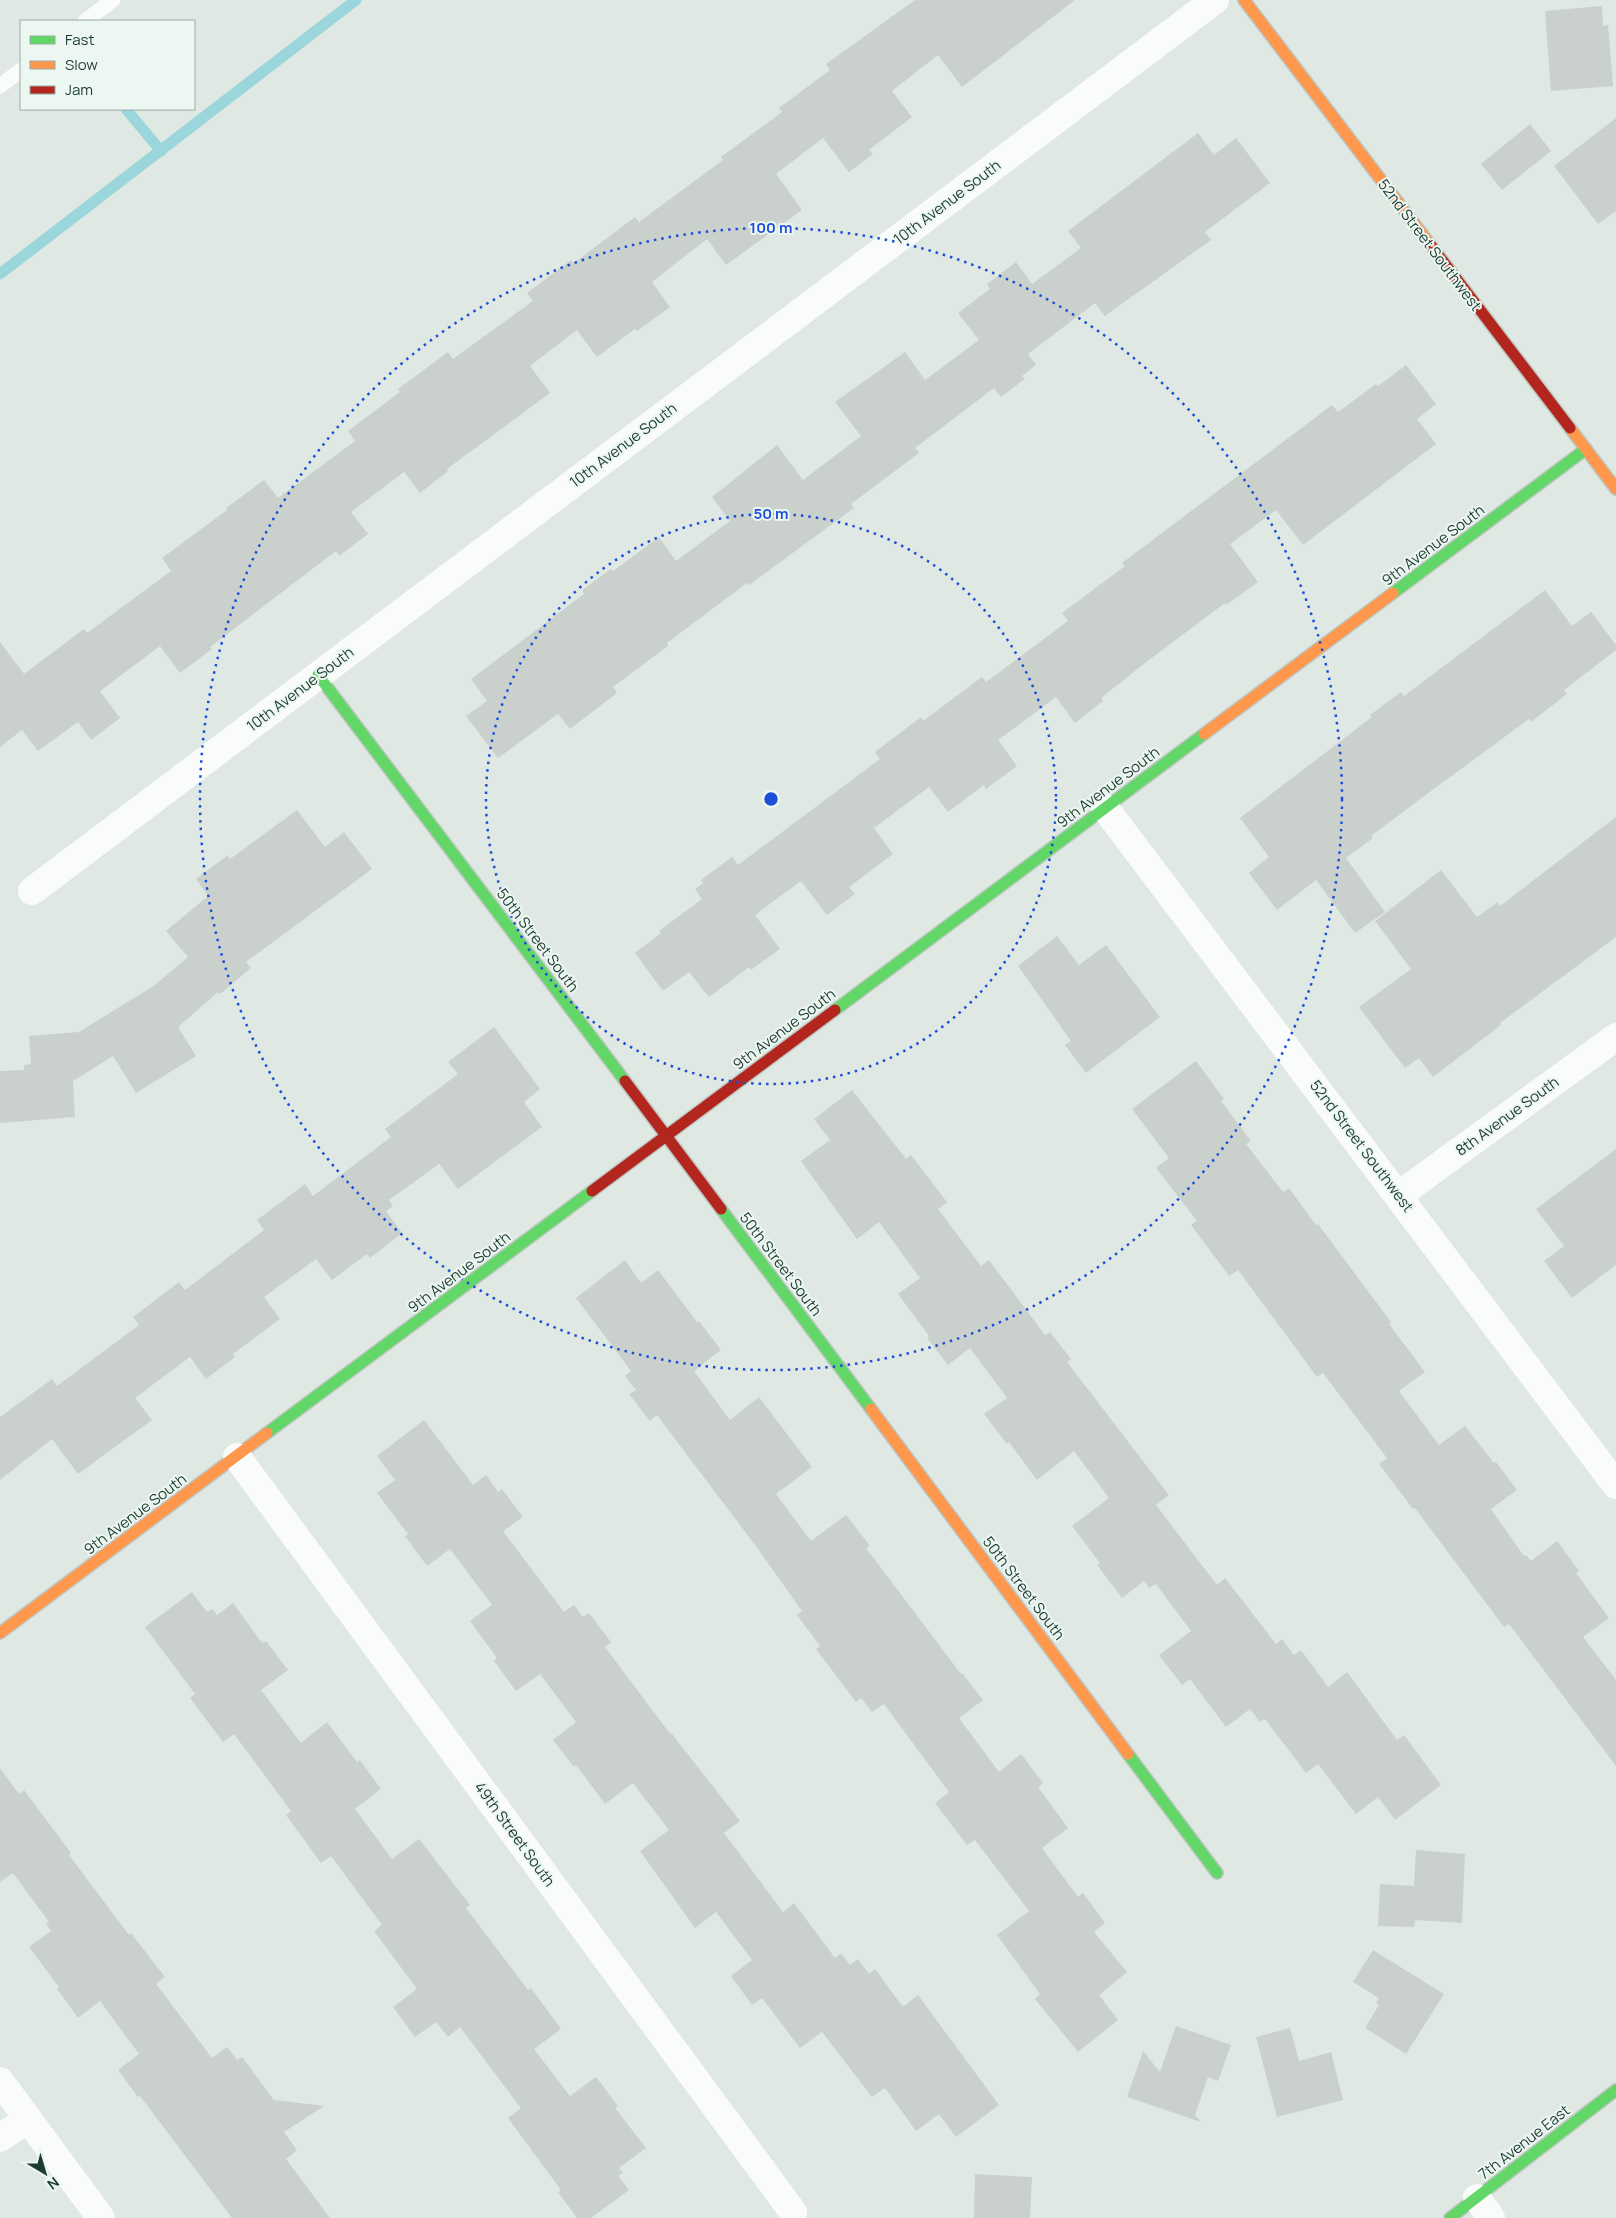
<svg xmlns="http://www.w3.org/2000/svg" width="1616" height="2218" viewBox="0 0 1616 2218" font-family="Manrope,sans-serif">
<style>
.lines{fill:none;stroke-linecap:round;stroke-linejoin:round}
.stream{stroke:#9ad6db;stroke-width:11}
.building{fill:#cad1cd}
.fast-casing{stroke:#bcc7c2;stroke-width:14}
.slow-casing{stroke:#bcc7c2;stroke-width:14}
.jam-casing{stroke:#bcc7c2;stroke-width:14}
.lane{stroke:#fafcfb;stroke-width:15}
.street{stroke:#fafcfb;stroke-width:28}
.fast{stroke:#63d668;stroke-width:11}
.slow{stroke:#ff974d;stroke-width:11}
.jam{stroke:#b3261e;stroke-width:11}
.ring{fill:none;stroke:#1d4ed8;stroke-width:2.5;stroke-dasharray:2.5 5}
.labels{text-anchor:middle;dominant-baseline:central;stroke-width:4;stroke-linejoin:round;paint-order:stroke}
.street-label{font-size:15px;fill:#1c3b31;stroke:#edf7f1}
.centre{fill:#1d4ed8;stroke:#edf7f1;stroke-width:2.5}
.ring-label{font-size:15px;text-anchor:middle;font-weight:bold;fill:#1d4ed8;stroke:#edf7f1;stroke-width:4;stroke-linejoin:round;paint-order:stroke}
</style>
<rect width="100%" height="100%" fill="#e0e8e3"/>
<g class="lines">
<path class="stream" d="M 126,109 L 161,151
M 0,274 L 356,0"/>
</g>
<path class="building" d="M 915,0 L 1075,0 L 962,87 L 938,55 L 892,91 L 912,117 L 869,150 L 873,154 L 849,172 L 823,138 L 776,174 L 802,210 L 726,265 L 707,239 L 652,282 L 670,307 L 637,331 L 635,329 L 597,357 L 577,330 L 530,366 L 550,393 L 447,469 L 448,471 L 420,493 L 404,472 L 351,512 L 368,534 L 339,556 L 336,551 L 210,647 L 212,649 L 180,673 L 160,646 L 100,691 L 120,718 L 91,740 L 78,722 L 38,751 L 22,730 L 0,747 L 0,642 L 24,674 L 84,629 L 87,633 L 171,571 L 162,558 L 227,510 L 226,508 L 264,480 L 278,498 L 355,441 L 348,431 L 400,392 L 398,389 L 448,352 L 453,359 L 533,301 L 527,293 L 571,260 L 574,263 L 635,217 L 639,222 L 723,160 L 721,157 L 782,112 L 779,108 L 830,70 L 826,64 Z
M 1602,6 L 1603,26 L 1608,25 L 1613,86 L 1551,91 L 1545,11 Z
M 1616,118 L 1616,211 L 1598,224 L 1554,166 Z
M 1530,124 L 1551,151 L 1502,190 L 1481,164 Z
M 1198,133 L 1214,155 L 1236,138 L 1270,183 L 1205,232 L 1211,240 L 1105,316 L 1095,303 L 1028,354 L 1036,365 L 1022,376 L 1025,379 L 1001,397 L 994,388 L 915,448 L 919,453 L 851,504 L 854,508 L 749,585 L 747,583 L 667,643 L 668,646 L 613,687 L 617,693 L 570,729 L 558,714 L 498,758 L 466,716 L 487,701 L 471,679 L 584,594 L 582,590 L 611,569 L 613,571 L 659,537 L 676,561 L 730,521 L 712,497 L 777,445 L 803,480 L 861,436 L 835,402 L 905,352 L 925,380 L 979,340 L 958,313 L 990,289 L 987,284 L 1016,262 L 1032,284 L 1081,248 L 1068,231 Z
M 1406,365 L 1436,404 L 1417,419 L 1436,444 L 1303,545 L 1276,510 L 1230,544 L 1258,582 L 1226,605 L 1225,603 L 1145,663 L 1101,698 L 1103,701 L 1075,723 L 1056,697 L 998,740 L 1017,766 L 986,789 L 984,785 L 948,812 L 929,787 L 874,828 L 893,854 L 849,887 L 855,894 L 827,915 L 801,881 L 755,915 L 780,949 L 751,970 L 749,967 L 709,997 L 689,972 L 663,991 L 635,953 L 661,933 L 659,931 L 702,899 L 695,889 L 703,883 L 701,880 L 732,857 L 738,865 L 880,759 L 875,752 L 921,717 L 923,721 L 982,677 L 986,682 L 1068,621 L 1062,613 L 1125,566 L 1122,563 L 1332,405 L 1338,412 L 1376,384 L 1378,386 Z
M 1545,590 L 1572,626 L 1591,612 L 1616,645 L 1616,650 L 1564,690 L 1567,694 L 1531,722 L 1529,719 L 1427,794 L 1371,836 L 1373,838 L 1346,858 L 1385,912 L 1355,933 L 1316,880 L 1277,910 L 1249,873 L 1269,857 L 1240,818 L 1372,717 L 1370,715 L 1401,692 L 1404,696 Z
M 297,810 L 325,847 L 344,832 L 372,869 L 246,962 L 251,968 L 220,994 L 218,992 L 178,1027 L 196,1056 L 136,1093 L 113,1056 L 73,1081 L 75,1117 L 0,1123 L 0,1071 L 24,1070 L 24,1065 L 31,1064 L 29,1036 L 79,1032 L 155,985 L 188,957 L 166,931 L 208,896 L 196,879 L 228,855 L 230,859 Z
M 1616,817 L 1616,937 L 1500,1023 L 1501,1025 L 1433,1077 L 1419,1058 L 1405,1068 L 1359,1007 L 1411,969 L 1375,921 L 1441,870 L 1477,917 L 1498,902 L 1500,906 Z
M 1057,936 L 1079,965 L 1106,945 L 1160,1017 L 1086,1073 L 1065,1045 L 1071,1041 L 1018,966 Z
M 494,1027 L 540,1089 L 524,1102 L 542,1127 L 458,1189 L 439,1164 L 389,1200 L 393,1206 L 386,1211 L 402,1233 L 370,1258 L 367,1254 L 332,1280 L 316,1259 L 264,1297 L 280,1319 L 233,1354 L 235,1357 L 206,1379 L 190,1357 L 135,1398 L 152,1420 L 78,1474 L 52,1439 L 0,1480 L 0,1417 L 52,1379 L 57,1386 L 139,1325 L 133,1317 L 179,1282 L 185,1290 L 264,1230 L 257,1220 L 305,1184 L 313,1196 L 391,1137 L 385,1129 L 458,1074 L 448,1062 Z
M 1196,1061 L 1224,1099 L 1221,1101 L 1251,1141 L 1246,1144 L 1283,1192 L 1289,1188 L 1316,1225 L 1318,1224 L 1391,1322 L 1389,1324 L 1425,1372 L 1399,1391 L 1439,1445 L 1465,1426 L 1494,1463 L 1496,1462 L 1517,1490 L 1491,1509 L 1524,1556 L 1526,1555 L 1531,1561 L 1557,1541 L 1579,1571 L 1576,1573 L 1609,1618 L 1583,1637 L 1616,1680 L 1616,1766 L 1509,1624 L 1504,1627 L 1415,1508 L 1413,1509 L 1379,1464 L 1387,1458 L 1323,1373 L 1317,1377 L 1238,1270 L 1229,1276 L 1191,1225 L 1197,1221 L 1156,1168 L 1169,1158 L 1132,1109 Z
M 852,1090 L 906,1159 L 911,1155 L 947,1202 L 938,1209 L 981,1266 L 989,1260 L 1045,1335 L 1050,1332 L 1071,1359 L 1067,1362 L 1169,1495 L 1156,1505 L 1217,1585 L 1225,1578 L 1276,1644 L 1282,1639 L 1294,1655 L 1301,1650 L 1328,1687 L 1347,1672 L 1397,1740 L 1404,1735 L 1441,1785 L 1395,1820 L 1378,1797 L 1356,1814 L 1318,1764 L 1306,1773 L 1265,1719 L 1260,1722 L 1250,1709 L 1226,1727 L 1190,1679 L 1182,1685 L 1159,1655 L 1191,1631 L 1156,1584 L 1149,1588 L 1144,1581 L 1122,1598 L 1097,1565 L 1100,1563 L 1072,1526 L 1109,1498 L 1074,1451 L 1037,1480 L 1009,1442 L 1007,1444 L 984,1414 L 1007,1398 L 970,1348 L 948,1365 L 927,1338 L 929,1336 L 898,1294 L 920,1278 L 879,1222 L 857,1239 L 801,1161 L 830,1140 L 814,1119 Z
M 1616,1149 L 1616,1265 L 1572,1298 L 1544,1261 L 1564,1246 L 1536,1209 Z
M 625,1260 L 641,1283 L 658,1270 L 697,1322 L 699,1321 L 721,1350 L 694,1371 L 730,1420 L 759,1397 L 812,1467 L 776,1494 L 811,1541 L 846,1515 L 870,1546 L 866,1548 L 961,1674 L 962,1673 L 983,1700 L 959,1718 L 999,1772 L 1021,1754 L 1043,1783 L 1038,1787 L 1068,1828 L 1042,1848 L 1078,1897 L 1083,1893 L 1105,1923 L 1094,1932 L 1127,1972 L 1099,1995 L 1118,2020 L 1078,2052 L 1035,1999 L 1040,1994 L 997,1935 L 1029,1911 L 975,1840 L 967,1845 L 935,1803 L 949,1792 L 884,1704 L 872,1712 L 861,1698 L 856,1702 L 816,1649 L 820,1646 L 797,1615 L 802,1611 L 758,1549 L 657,1415 L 650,1421 L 629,1394 L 636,1390 L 625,1376 L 631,1371 L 576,1298 Z
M 424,1420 L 473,1485 L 486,1475 L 498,1492 L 502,1489 L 523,1517 L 503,1531 L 564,1612 L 574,1605 L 583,1617 L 589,1613 L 611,1642 L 605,1647 L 671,1735 L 672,1734 L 740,1821 L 724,1833 L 783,1912 L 794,1903 L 835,1958 L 841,1953 L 850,1965 L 858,1959 L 869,1974 L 875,1969 L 903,2007 L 918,1995 L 999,2105 L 956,2137 L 939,2114 L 916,2131 L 885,2088 L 872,2097 L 822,2032 L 800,2048 L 762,1998 L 752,2005 L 731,1976 L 752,1960 L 716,1912 L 695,1928 L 640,1851 L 669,1830 L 633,1783 L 605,1804 L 576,1765 L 574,1767 L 553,1740 L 576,1722 L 540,1674 L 516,1691 L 494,1661 L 497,1658 L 470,1621 L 492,1605 L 450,1549 L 427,1566 L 405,1536 L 408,1534 L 377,1493 L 395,1480 L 377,1456 Z
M 192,1592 L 207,1612 L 212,1609 L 217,1615 L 233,1603 L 262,1643 L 266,1641 L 288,1670 L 261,1690 L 301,1743 L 327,1722 L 357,1762 L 360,1760 L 381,1789 L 355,1809 L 392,1859 L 419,1839 L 470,1905 L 466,1908 L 528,1990 L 531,1988 L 561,2029 L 534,2049 L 570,2096 L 596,2077 L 618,2106 L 615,2108 L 646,2148 L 619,2168 L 623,2173 L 618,2176 L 629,2190 L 591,2218 L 577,2218 L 558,2192 L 561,2190 L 508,2118 L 521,2108 L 460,2027 L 448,2037 L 436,2022 L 415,2037 L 393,2007 L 417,1989 L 374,1931 L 382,1925 L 331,1856 L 321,1863 L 286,1815 L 291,1811 L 234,1734 L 223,1742 L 190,1698 L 195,1694 L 145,1627 Z
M 0,1768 L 19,1794 L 24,1790 L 71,1853 L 69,1855 L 129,1935 L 131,1933 L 165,1977 L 156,1984 L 212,2058 L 227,2047 L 237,2060 L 242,2057 L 274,2100 L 324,2106 L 284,2132 L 297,2150 L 286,2159 L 330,2218 L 232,2218 L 140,2096 L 138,2097 L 118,2070 L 139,2054 L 100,2001 L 78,2018 L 57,1989 L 59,1987 L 29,1947 L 51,1931 L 46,1924 L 49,1922 L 13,1873 L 0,1882 Z
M 1416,1850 L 1465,1854 L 1462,1923 L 1415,1920 L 1414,1927 L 1378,1926 L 1380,1884 L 1414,1886 Z
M 1373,1950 L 1444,1994 L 1406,2054 L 1365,2028 L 1379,2005 L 1376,2003 L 1379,1998 L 1353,1982 Z
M 1176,2026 L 1231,2045 L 1218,2081 L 1208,2077 L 1195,2115 L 1201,2122 L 1127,2097 L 1143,2051 L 1160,2072 Z
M 1290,2028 L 1299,2061 L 1331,2052 L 1343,2100 L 1277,2117 L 1256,2037 Z
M 975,2174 L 1032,2177 L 1030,2218 L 974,2218 Z"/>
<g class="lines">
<defs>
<path id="fast" d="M 1393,593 L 1586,449
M 318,675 L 625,1081
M 835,1010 L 1204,734
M 721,1209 L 871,1409
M 267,1433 L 592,1191
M 1128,1754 L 1217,1873
M 1450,2218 L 1616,2090"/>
<path id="slow" d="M 1244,0 L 1429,243
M 1570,428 L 1616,489
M 1204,734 L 1393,593
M 871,1409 L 1128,1754
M 0,1633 L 267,1433"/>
<path id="jam" d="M 1429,243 L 1570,428
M 625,1081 L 721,1209
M 592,1191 L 835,1010"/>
</defs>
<use href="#fast" class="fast-casing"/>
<use href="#slow" class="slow-casing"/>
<use href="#jam" class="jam-casing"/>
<path class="lane" d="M 85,21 L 113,0
M 0,86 L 21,70"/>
<path class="street" d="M 1105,808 L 1616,1485
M 32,891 L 1215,0
M 1399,1195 L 1616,1037
M 237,1457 L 793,2212
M 0,2081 L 101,2218
M 0,2138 L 28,2119
M 1477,2198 L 1491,2218"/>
<use href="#fast" class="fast"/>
<use href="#slow" class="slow"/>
<use href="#jam" class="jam"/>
</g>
<g class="ring">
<circle cx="771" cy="799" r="285"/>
<circle cx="771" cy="799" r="571"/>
</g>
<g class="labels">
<g class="street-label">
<text transform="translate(947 202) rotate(-37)">10th Avenue South</text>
<text transform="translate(1430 245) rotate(53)">52nd Street Southwest</text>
<text transform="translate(623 445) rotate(-37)">10th Avenue South</text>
<text transform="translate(1433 545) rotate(-37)">9th Avenue South</text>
<text transform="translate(300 689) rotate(-37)">10th Avenue South</text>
<text transform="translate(1108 787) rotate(-37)">9th Avenue South</text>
<text transform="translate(538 940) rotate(53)">50th Street South</text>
<text transform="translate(784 1029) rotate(-37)">9th Avenue South</text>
<text transform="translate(1507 1116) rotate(-36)">8th Avenue South</text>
<text transform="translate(1362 1146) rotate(53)">52nd Street Southwest</text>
<text transform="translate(781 1264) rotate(53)">50th Street South</text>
<text transform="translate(459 1272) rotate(-37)">9th Avenue South</text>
<text transform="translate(135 1514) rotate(-37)">9th Avenue South</text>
<text transform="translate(1024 1588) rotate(53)">50th Street South</text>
<text transform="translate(515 1834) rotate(54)">49th Street South</text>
<text transform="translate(1524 2142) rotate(-38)">7th Avenue East</text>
</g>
</g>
<circle cx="771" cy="799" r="8" class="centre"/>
<g class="ring-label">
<text x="771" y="233">100 m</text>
<text x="771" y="519">50 m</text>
</g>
<rect x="20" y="20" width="175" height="90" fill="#edf7f1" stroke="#99aca4"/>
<rect x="30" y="36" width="25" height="8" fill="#63d668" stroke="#99aca4"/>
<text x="65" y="45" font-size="15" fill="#1c3b31">Fast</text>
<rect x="30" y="61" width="25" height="8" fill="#ff974d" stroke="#99aca4"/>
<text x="65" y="70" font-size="15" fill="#1c3b31">Slow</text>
<rect x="30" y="86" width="25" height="8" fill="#b3261e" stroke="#99aca4"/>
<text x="65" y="95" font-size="15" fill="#1c3b31">Jam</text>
<g transform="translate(45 2173) rotate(142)" stroke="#edf7f1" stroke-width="4" paint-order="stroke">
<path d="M0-4L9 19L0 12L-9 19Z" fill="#1c3b31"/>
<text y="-8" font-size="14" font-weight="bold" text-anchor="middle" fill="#1c3b31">N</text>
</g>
</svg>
